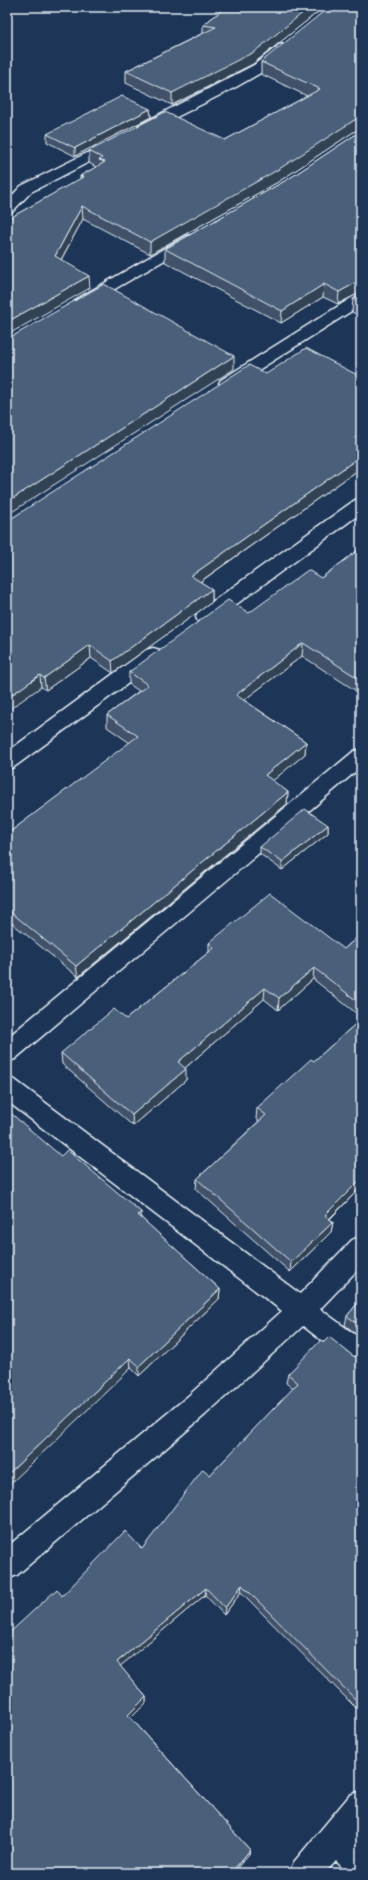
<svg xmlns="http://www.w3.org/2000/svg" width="368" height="1880" viewBox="0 0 368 1880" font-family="Delius,sans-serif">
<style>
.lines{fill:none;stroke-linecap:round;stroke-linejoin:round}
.street-casing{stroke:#e8f1f8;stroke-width:3}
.street{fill:#1d3557;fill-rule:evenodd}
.wall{fill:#3f5169;stroke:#e8f1f8}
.shaded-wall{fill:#334255;stroke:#e8f1f8}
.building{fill:#495e7a;stroke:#e8f1f8}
</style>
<rect width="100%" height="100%" fill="#1d3557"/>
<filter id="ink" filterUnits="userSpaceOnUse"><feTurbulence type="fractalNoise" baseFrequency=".025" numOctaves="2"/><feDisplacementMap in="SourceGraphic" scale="8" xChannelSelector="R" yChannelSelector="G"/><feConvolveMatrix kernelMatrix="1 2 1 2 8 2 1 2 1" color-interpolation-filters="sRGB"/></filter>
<g filter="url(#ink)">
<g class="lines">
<defs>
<path id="street" d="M 284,44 L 289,45 L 290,48 L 289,51 L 264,71 L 236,87 L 149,131 L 139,131 L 137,128 L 139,125 L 254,65 L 279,45 Z
M 115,139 L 120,140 L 122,143 L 120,146 L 31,192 L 12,212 L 7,213 L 7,201 L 21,186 Z
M 191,235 L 196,236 L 198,239 L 196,242 L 87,305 L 82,307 L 77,305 L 74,302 L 77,299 L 186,236 Z
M 361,293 L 361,305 L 233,386 L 227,388 L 221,386 L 219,383 L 221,380 L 356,295 Z
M 361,498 L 361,513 L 212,622 L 205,623 L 198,622 L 196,617 L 198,612 L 355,500 Z
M 153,648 L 160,650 L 163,655 L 160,660 L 14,767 L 7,769 L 7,752 L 146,650 Z
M 361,749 L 361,767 L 15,1059 L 7,1062 L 7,1038 L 354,751 Z
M 7,1077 L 15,1080 L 300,1294 L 352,1240 L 361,1236 L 361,1266 L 320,1309 L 361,1339 L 361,1368 L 352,1364 L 303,1326 L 205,1415 L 17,1575 L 7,1579 L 7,1547 L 187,1397 L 282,1311 L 7,1101 Z
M 361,1791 L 361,1830 L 356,1837 L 361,1842 L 361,1873 L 348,1873 L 336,1861 L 325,1873 L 289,1873 L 294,1862 L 350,1795 Z"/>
</defs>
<use href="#street" class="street-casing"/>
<use href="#street" class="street"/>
</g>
<path class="wall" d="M 226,7 L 324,7 L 253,64 L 172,105 L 126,83 L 126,71 L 203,33 L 203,25 Z
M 361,7 L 361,130 L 355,131 L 278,182 L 150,254 L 83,219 L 61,260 L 90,288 L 8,219 L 80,179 L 80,176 L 96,167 L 89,163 L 89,151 L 225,140 L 307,96 L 261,74 L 261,62 Z
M 150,109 L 151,117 L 75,156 L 47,142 L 47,134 Z
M 361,131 L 361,292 L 338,304 L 323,297 L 281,323 L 165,262 L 165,249 L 290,178 Z
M 361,294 L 361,317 L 352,312 L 353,299 Z
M 266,374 L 361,377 L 361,468 L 200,582 L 212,589 L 212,602 L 113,673 L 91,658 L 46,690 L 41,687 L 12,518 Z
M 361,548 L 361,694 L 302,656 L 244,700 L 306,742 L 305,754 L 272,781 L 288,792 L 287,804 L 78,977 L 7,919 L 7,834 L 130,743 L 107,727 L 107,715 L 139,691 L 129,684 L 129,672 L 321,578 Z
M 328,825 L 328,833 L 282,870 L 260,854 L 260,847 Z
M 361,934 L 361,1017 L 313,979 L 278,1010 L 264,999 L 185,1068 L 186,1080 L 133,1126 L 62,1064 L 61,1053 L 126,1019 L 209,952 L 209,943 L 344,949 Z
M 361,1019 L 361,1187 L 330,1219 L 333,1222 L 331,1232 L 290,1272 L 196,1189 L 197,1179 L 259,1121 L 256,1119 L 257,1108 L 314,1061 Z
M 61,1156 L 141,1212 L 141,1218 L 220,1289 L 219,1299 L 139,1376 L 131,1368 Z
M 361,1299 L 361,1338 L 345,1325 L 347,1316 Z
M 324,1342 L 353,1356 L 361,1358 L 361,1713 L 241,1592 L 224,1615 L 205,1595 L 120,1666 L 146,1697 L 146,1703 L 131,1718 L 250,1850 L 249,1854 L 7,1873 L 62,1596 L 142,1549 L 210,1475 L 293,1389 L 286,1383 L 288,1374 Z"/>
<path class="shaded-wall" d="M 310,7 L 324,7 L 253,64 L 172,105 L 172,93 Z
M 150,109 L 151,117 L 75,156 L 75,148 Z
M 361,118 L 361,130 L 355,131 L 278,182 L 150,254 L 150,242 L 356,119 Z
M 82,206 L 83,219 L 56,269 L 55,256 Z
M 89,276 L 90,288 L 7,335 L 7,322 Z
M 361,280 L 361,292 L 338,304 L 339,292 Z
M 324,284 L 323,297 L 281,323 L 282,311 Z
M 234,356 L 234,369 L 7,515 L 7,502 Z
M 361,456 L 361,468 L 191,588 L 191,576 Z
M 212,589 L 212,602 L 113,673 L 112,661 Z
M 303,643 L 302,656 L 235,707 L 236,695 Z
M 90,645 L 91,658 L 46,690 L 44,678 Z
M 40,675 L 41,687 L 7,711 L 7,698 Z
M 306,742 L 305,754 L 264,788 L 265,775 Z
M 288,792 L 287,804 L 78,977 L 76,966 Z
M 328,825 L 328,833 L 282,870 L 282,862 Z
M 314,968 L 313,979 L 278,1010 L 279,998 Z
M 265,988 L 264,999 L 178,1074 L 178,1062 Z
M 186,1069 L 186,1080 L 133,1126 L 132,1115 Z
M 361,1179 L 361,1187 L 323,1225 L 325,1215 Z
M 141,1212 L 141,1223 L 138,1215 Z
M 333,1222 L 331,1232 L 290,1272 L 291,1262 Z
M 220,1289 L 219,1299 L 139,1376 L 139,1366 Z
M 130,1358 L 131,1368 L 7,1487 L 7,1475 Z
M 242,1585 L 241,1592 L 224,1615 L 225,1608 Z
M 206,1588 L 205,1595 L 118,1668 L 117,1662 Z
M 146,1697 L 146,1703 L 129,1720 L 128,1715 Z
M 250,1850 L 249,1854 L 233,1873 L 231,1873 Z"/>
<path class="building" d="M 226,7 L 310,7 L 254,52 L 172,93 L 126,71 L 216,27 L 203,25 Z
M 329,7 L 361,7 L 361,118 L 356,119 L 279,169 L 150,242 L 82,206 L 55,256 L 89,276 L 7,322 L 7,218 L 8,219 L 83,177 L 80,176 L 105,162 L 99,160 L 102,158 L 89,151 L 165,112 L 225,140 L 320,89 L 261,62 Z
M 122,96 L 150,109 L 75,148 L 47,134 Z
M 361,131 L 361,280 L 339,292 L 324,284 L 282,311 L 165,249 L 290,178 Z
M 104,284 L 234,356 L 7,502 L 7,337 L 13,336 Z
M 361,294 L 361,303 L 353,299 Z
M 306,348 L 361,377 L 361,456 L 191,576 L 212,589 L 112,661 L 90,645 L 44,678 L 40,675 L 7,698 L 7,519 L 12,518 L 249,365 L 266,374 Z
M 361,548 L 361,680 L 303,643 L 236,695 L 306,742 L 265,775 L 288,792 L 76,966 L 7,909 L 7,834 L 138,736 L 107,715 L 148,685 L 129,672 L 228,600 L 249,613 L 308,570 L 321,578 Z
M 305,809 L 328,825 L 282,862 L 260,847 Z
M 270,893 L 344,949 L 361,934 L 361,1004 L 314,968 L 279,998 L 265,988 L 178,1062 L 186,1069 L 132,1115 L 61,1053 L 114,1009 L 126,1019 L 214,948 L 209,943 Z
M 361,1019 L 361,1179 L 325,1215 L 333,1222 L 291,1262 L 197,1179 L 266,1115 L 257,1108 L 311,1059 L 314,1061 Z
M 7,1110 L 61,1156 L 67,1150 L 141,1212 L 138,1215 L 220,1289 L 139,1366 L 130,1358 L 7,1475 Z
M 361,1299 L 361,1326 L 347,1316 Z
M 329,1337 L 353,1356 L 361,1358 L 361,1705 L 242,1585 L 225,1608 L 206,1588 L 117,1662 L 146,1697 L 128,1715 L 250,1850 L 231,1873 L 7,1873 L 7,1635 L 57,1589 L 62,1596 L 125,1531 L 142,1549 L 203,1469 L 210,1475 L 298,1383 L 288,1374 L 321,1340 L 324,1342 Z
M 348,1869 L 351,1871 L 361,1871 L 361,1873 L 346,1873 Z"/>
</g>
<rect width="368" height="1880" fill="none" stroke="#1d3557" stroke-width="24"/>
<rect x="12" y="12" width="344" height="1856" fill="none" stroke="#e8f1f8" stroke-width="1.5" filter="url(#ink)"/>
</svg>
